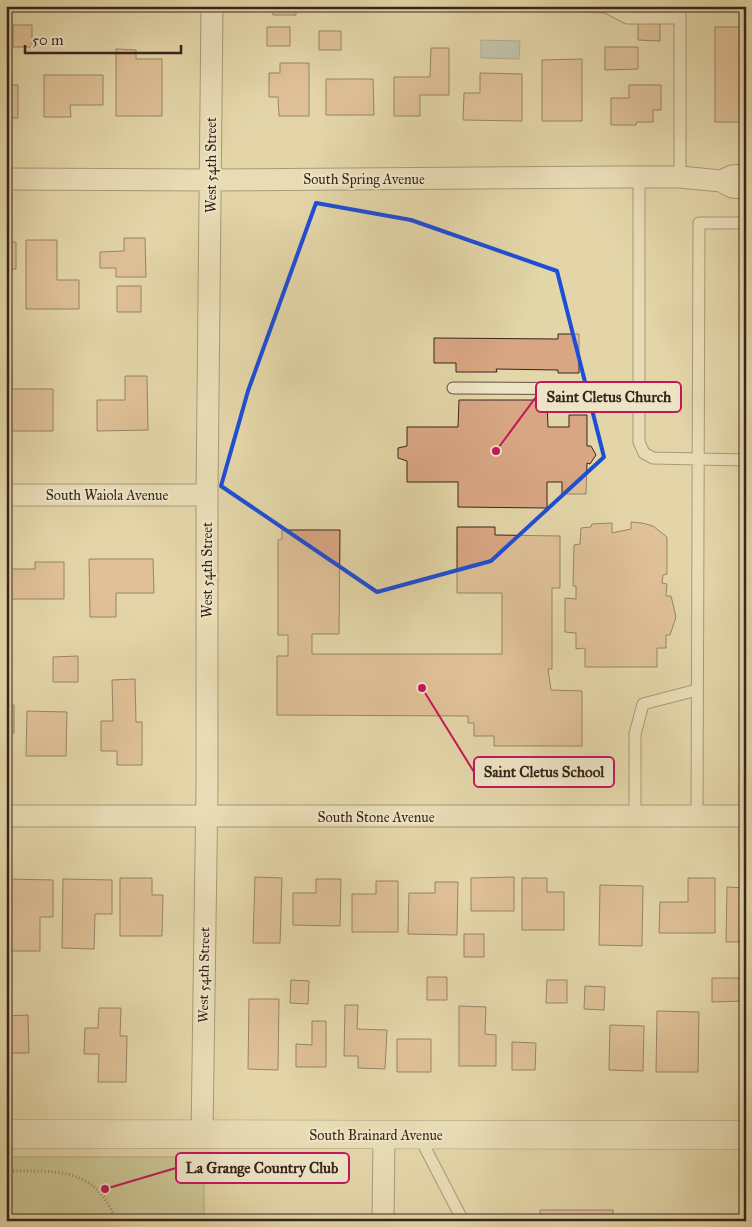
<svg xmlns="http://www.w3.org/2000/svg" width="752" height="1227" viewBox="0 0 752 1227" font-family="'IM FELL Great Primer',serif">
<style>
.green{fill:#b5bd86;stroke:#767050}
.water{fill:#9cb6b5;stroke:#747c77}
.building{fill:#d9a684;stroke:#38241b}
.lines{fill:none;stroke-linecap:round;stroke-linejoin:round}
.service-casing{stroke:#63503e;stroke-width:13}
.minor-casing{stroke:#63503e;stroke-width:23}
.tertiary-casing{stroke:#63503e;stroke-width:29}
.path{stroke:#38241b;stroke-width:3;stroke-dasharray:1 2.5;stroke-linecap:butt}
.service{stroke:#ede4c6;stroke-width:11}
.minor{stroke:#ede4c6;stroke-width:21}
.tertiary{stroke:#ede4c6;stroke-width:28}
.marked{fill:none;stroke:#1d4ed8;stroke-width:4;stroke-linejoin:round}
.labels{text-anchor:middle;dominant-baseline:central;stroke-width:4;stroke-linejoin:round;paint-order:stroke}
.street-label{font-size:14px;fill:#38241b;stroke:#ede4c6}
.leader{fill:none;stroke:#c2185b;stroke-width:2}
.callout-dot{fill:#c2185b;stroke:#ede4c6;stroke-width:2}
.callout{fill:#ede4c6;stroke:#c2185b;stroke-width:2}
.callout-label{font-size:15px;text-anchor:middle;font-weight:bold;fill:#38241b}
</style>
<rect width="100%" height="100%" fill="#e3d6a8"/>
<filter id="stains"><feTurbulence type="fractalNoise" baseFrequency=".004" numOctaves="4"/><feColorMatrix values="0 0 0 0 .2 0 0 0 0 .09 0 0 0 0 .02 0 0 0 .5 -.17"/></filter>
<radialGradient id="worn" r=".72"><stop offset=".6" stop-color="#630" stop-opacity="0"/><stop offset="1" stop-color="#630" stop-opacity=".3"/></radialGradient>
<path class="green" d="M 6,1157 L 204,1157 L 204,1221 L 6,1221 Z"/>
<path class="water" d="M 481,40 L 520,41 L 519,59 L 481,58 Z"/>
<path class="building" d="M 273,6 L 296,6 L 296,15 L 273,15 Z
M 644,6 L 666,6 L 665,21 L 660,21 L 660,41 L 638,40 L 638,20 L 644,21 Z
M 13,25 L 32,25 L 32,47 L 13,47 Z
M 267,27 L 290,27 L 290,46 L 267,46 Z
M 715,27 L 746,27 L 746,122 L 715,122 Z
M 319,31 L 341,31 L 341,50 L 319,50 Z
M 605,47 L 638,47 L 638,69 L 605,70 Z
M 431,48 L 449,48 L 449,95 L 420,95 L 420,116 L 394,116 L 394,77 L 430,77 Z
M 116,49 L 136,50 L 136,59 L 162,59 L 162,116 L 116,116 Z
M 582,59 L 582,121 L 542,121 L 542,60 Z
M 280,63 L 309,63 L 309,116 L 279,116 L 278,97 L 269,97 L 269,73 L 280,73 Z
M 480,73 L 522,74 L 522,121 L 463,120 L 464,93 L 480,93 Z
M 44,75 L 103,75 L 103,105 L 70,105 L 71,117 L 44,117 Z
M 326,79 L 373,79 L 374,115 L 326,115 Z
M 6,85 L 18,85 L 18,118 L 6,118 Z
M 629,85 L 661,85 L 661,110 L 653,110 L 653,122 L 637,122 L 636,125 L 611,125 L 611,98 L 629,98 Z
M 124,238 L 145,238 L 146,277 L 116,277 L 116,268 L 100,268 L 100,252 L 124,251 Z
M 26,240 L 57,240 L 57,280 L 79,280 L 79,309 L 26,309 Z
M 6,242 L 16,242 L 16,269 L 6,269 Z
M 117,286 L 141,286 L 141,312 L 117,312 Z
M 558,334 L 579,334 L 579,373 L 558,373 L 558,370 L 496,369 L 497,372 L 456,372 L 456,363 L 434,363 L 434,338 L 558,339 Z
M 6,370 L 12,370 L 12,389 L 53,389 L 53,431 L 6,431 Z
M 125,376 L 147,376 L 148,430 L 97,431 L 97,400 L 125,400 Z
M 459,400 L 547,400 L 548,427 L 569,427 L 569,415 L 587,415 L 587,446 L 591,446 L 596,455 L 590,464 L 587,463 L 586,494 L 562,494 L 562,482 L 547,482 L 547,508 L 458,507 L 458,482 L 407,482 L 407,461 L 398,458 L 398,448 L 407,446 L 407,427 L 458,427 Z
M 631,522 L 642,523 L 653,526 L 667,537 L 667,574 L 663,575 L 662,583 L 667,584 L 666,596 L 671,596 L 676,617 L 670,635 L 666,635 L 666,648 L 657,648 L 657,667 L 585,667 L 585,648 L 576,649 L 576,633 L 565,632 L 565,598 L 576,599 L 576,586 L 573,586 L 574,545 L 580,544 L 581,528 L 591,527 L 592,524 L 612,523 L 612,533 L 631,529 Z
M 457,527 L 495,527 L 495,535 L 560,536 L 560,588 L 552,588 L 552,669 L 548,669 L 551,690 L 582,691 L 582,746 L 494,746 L 494,736 L 474,736 L 474,723 L 468,723 L 468,716 L 277,715 L 277,656 L 288,656 L 288,635 L 278,635 L 278,540 L 282,539 L 282,530 L 340,530 L 339,634 L 312,634 L 312,654 L 502,654 L 502,593 L 457,593 Z
M 89,559 L 153,559 L 154,593 L 116,593 L 116,617 L 90,617 Z
M 35,562 L 64,562 L 64,599 L 6,599 L 6,569 L 35,569 Z
M 78,656 L 78,682 L 53,682 L 53,657 Z
M 135,679 L 136,722 L 142,722 L 142,765 L 117,765 L 117,751 L 101,751 L 101,721 L 113,721 L 112,680 Z
M 6,705 L 14,705 L 14,733 L 9,733 L 9,753 L 6,753 Z
M 27,711 L 67,712 L 66,756 L 26,756 Z
M 255,877 L 282,878 L 280,943 L 253,943 Z
M 514,877 L 514,911 L 471,911 L 471,878 Z
M 120,878 L 152,878 L 152,895 L 163,895 L 162,936 L 120,936 Z
M 522,878 L 547,878 L 547,892 L 564,892 L 564,930 L 522,930 Z
M 688,878 L 715,878 L 715,933 L 659,933 L 660,902 L 688,902 Z
M 8,879 L 53,880 L 53,917 L 40,917 L 40,951 L 8,951 Z
M 63,879 L 112,880 L 112,914 L 95,914 L 94,949 L 62,948 Z
M 316,879 L 341,879 L 340,926 L 293,925 L 293,893 L 316,893 Z
M 745,879 L 746,942 L 726,942 L 727,887 L 745,888 Z
M 376,881 L 398,881 L 398,932 L 352,932 L 352,894 L 376,894 Z
M 435,882 L 458,882 L 457,935 L 408,934 L 409,893 L 435,893 Z
M 600,885 L 643,886 L 642,946 L 599,945 Z
M 464,934 L 484,934 L 484,957 L 464,957 Z
M 427,977 L 447,977 L 447,1000 L 427,1000 Z
M 712,978 L 744,978 L 744,1001 L 712,1002 Z
M 291,980 L 309,981 L 308,1004 L 290,1003 Z
M 547,980 L 567,980 L 567,1003 L 546,1003 Z
M 585,986 L 605,987 L 604,1010 L 584,1009 Z
M 249,999 L 279,999 L 278,1070 L 248,1069 Z
M 345,1005 L 358,1005 L 357,1029 L 387,1030 L 385,1069 L 358,1068 L 358,1056 L 344,1056 Z
M 459,1006 L 486,1007 L 485,1034 L 496,1035 L 496,1066 L 459,1066 Z
M 99,1008 L 121,1008 L 120,1036 L 127,1036 L 126,1082 L 98,1082 L 99,1054 L 84,1054 L 85,1028 L 98,1028 Z
M 657,1011 L 699,1012 L 698,1072 L 656,1072 Z
M 28,1015 L 29,1053 L 6,1053 L 6,1016 Z
M 312,1021 L 326,1021 L 326,1067 L 296,1067 L 296,1044 L 312,1045 Z
M 610,1025 L 644,1026 L 643,1071 L 609,1070 Z
M 397,1039 L 431,1039 L 431,1072 L 397,1072 Z
M 744,1041 L 746,1041 L 746,1067 L 744,1067 Z
M 512,1042 L 536,1043 L 535,1070 L 512,1070 Z
M 540,1210 L 613,1210 L 613,1221 L 540,1221 Z
M 274,1215 L 314,1215 L 314,1221 L 274,1221 Z"/>
<g class="lines">
<defs>
<path id="service" d="M 574,6 L 606,7 L 627,18 L 680,18
M 639,177 L 639,442 L 644,453 L 653,458 L 746,460
M 680,177 L 680,6
M 453,388 L 639,389
M 635,817 L 635,734 L 643,704 L 697,690
M 697,817 L 699,223 L 746,223
M 419,1136 L 463,1221"/>
<path id="minor" d="M 746,175 L 732,176 L 721,181 L 732,187 L 746,188
M 6,179 L 211,180 L 620,177 L 680,177 L 721,181
M 6,495 L 207,495
M 6,816 L 746,816
M 202,1135 L 207,786 L 207,495 L 212,6
M 383,1221 L 384,1135"/>
<path id="tertiary" d="M 6,1134 L 746,1135"/>
</defs>
<use href="#service" class="service-casing"/>
<use href="#minor" class="minor-casing"/>
<use href="#tertiary" class="tertiary-casing"/>
<path class="path" d="M 6,1171 C 55,1171 96,1166 116,1221"/>
<use href="#service" class="service"/>
<use href="#minor" class="minor"/>
<use href="#tertiary" class="tertiary"/>
</g>
<path d="M0 0H752V1227H0ZM 316,203 L 411,220 L 557,271 L 604,457 L 491,561 L 377,592 L 221,486 L 248,391 Z" fill="#e3d6a8" fill-opacity=".55" fill-rule="evenodd"/>
<path class="marked" d="M 316,203 L 411,220 L 557,271 L 604,457 L 491,561 L 377,592 L 221,486 L 248,391 Z"/>
<g class="labels">
<g class="street-label">
<text transform="translate(211 165) rotate(-90)">West 54th Street</text>
<text x="364" y="179">South Spring Avenue</text>
<text x="107" y="495">South Waiola Avenue</text>
<text transform="translate(207 570) rotate(-90)">West 54th Street</text>
<text x="376" y="817">South Stone Avenue</text>
<text transform="translate(204 975) rotate(-89)">West 54th Street</text>
<text x="376" y="1135">South Brainard Avenue</text>
</g>
</g>
<path class="leader" d="M496 451L536 397M422 688L474 772M105 1189L176 1168"/>
<g class="callout-dot">
<circle cx="496" cy="451" r="5"/>
<circle cx="422" cy="688" r="5"/>
<circle cx="105" cy="1189" r="5"/>
</g>
<g class="callout">
<rect x="536" y="382" width="145" height="30" rx="5"/>
<rect x="474" y="757" width="140" height="30" rx="5"/>
<rect x="176" y="1153" width="173" height="30" rx="5"/>
</g>
<g class="callout-label">
<text x="609" y="402">Saint Cletus Church</text>
<text x="544" y="777">Saint Cletus School</text>
<text x="262" y="1173">La Grange Country Club</text>
</g>
<rect width="752" height="1227" fill="none" stroke="#e3d6a8" stroke-width="25"/>
<rect x="8" y="8" width="737" height="1212" fill="none" stroke="#38241b" stroke-width="2.5"/>
<rect x="12" y="12" width="727" height="1202" fill="none" stroke="#38241b"/>
<path d="M25 45v8h156v-8" fill="none" stroke="#38241b" stroke-width="2.5"/>
<text x="32" y="45" font-size="15" fill="#38241b" stroke="#ede4c6" stroke-width="4" paint-order="stroke">50 m</text>
<rect width="100%" height="100%" filter="url(#stains)"/>
<rect width="100%" height="100%" fill="url(#worn)"/>
</svg>
